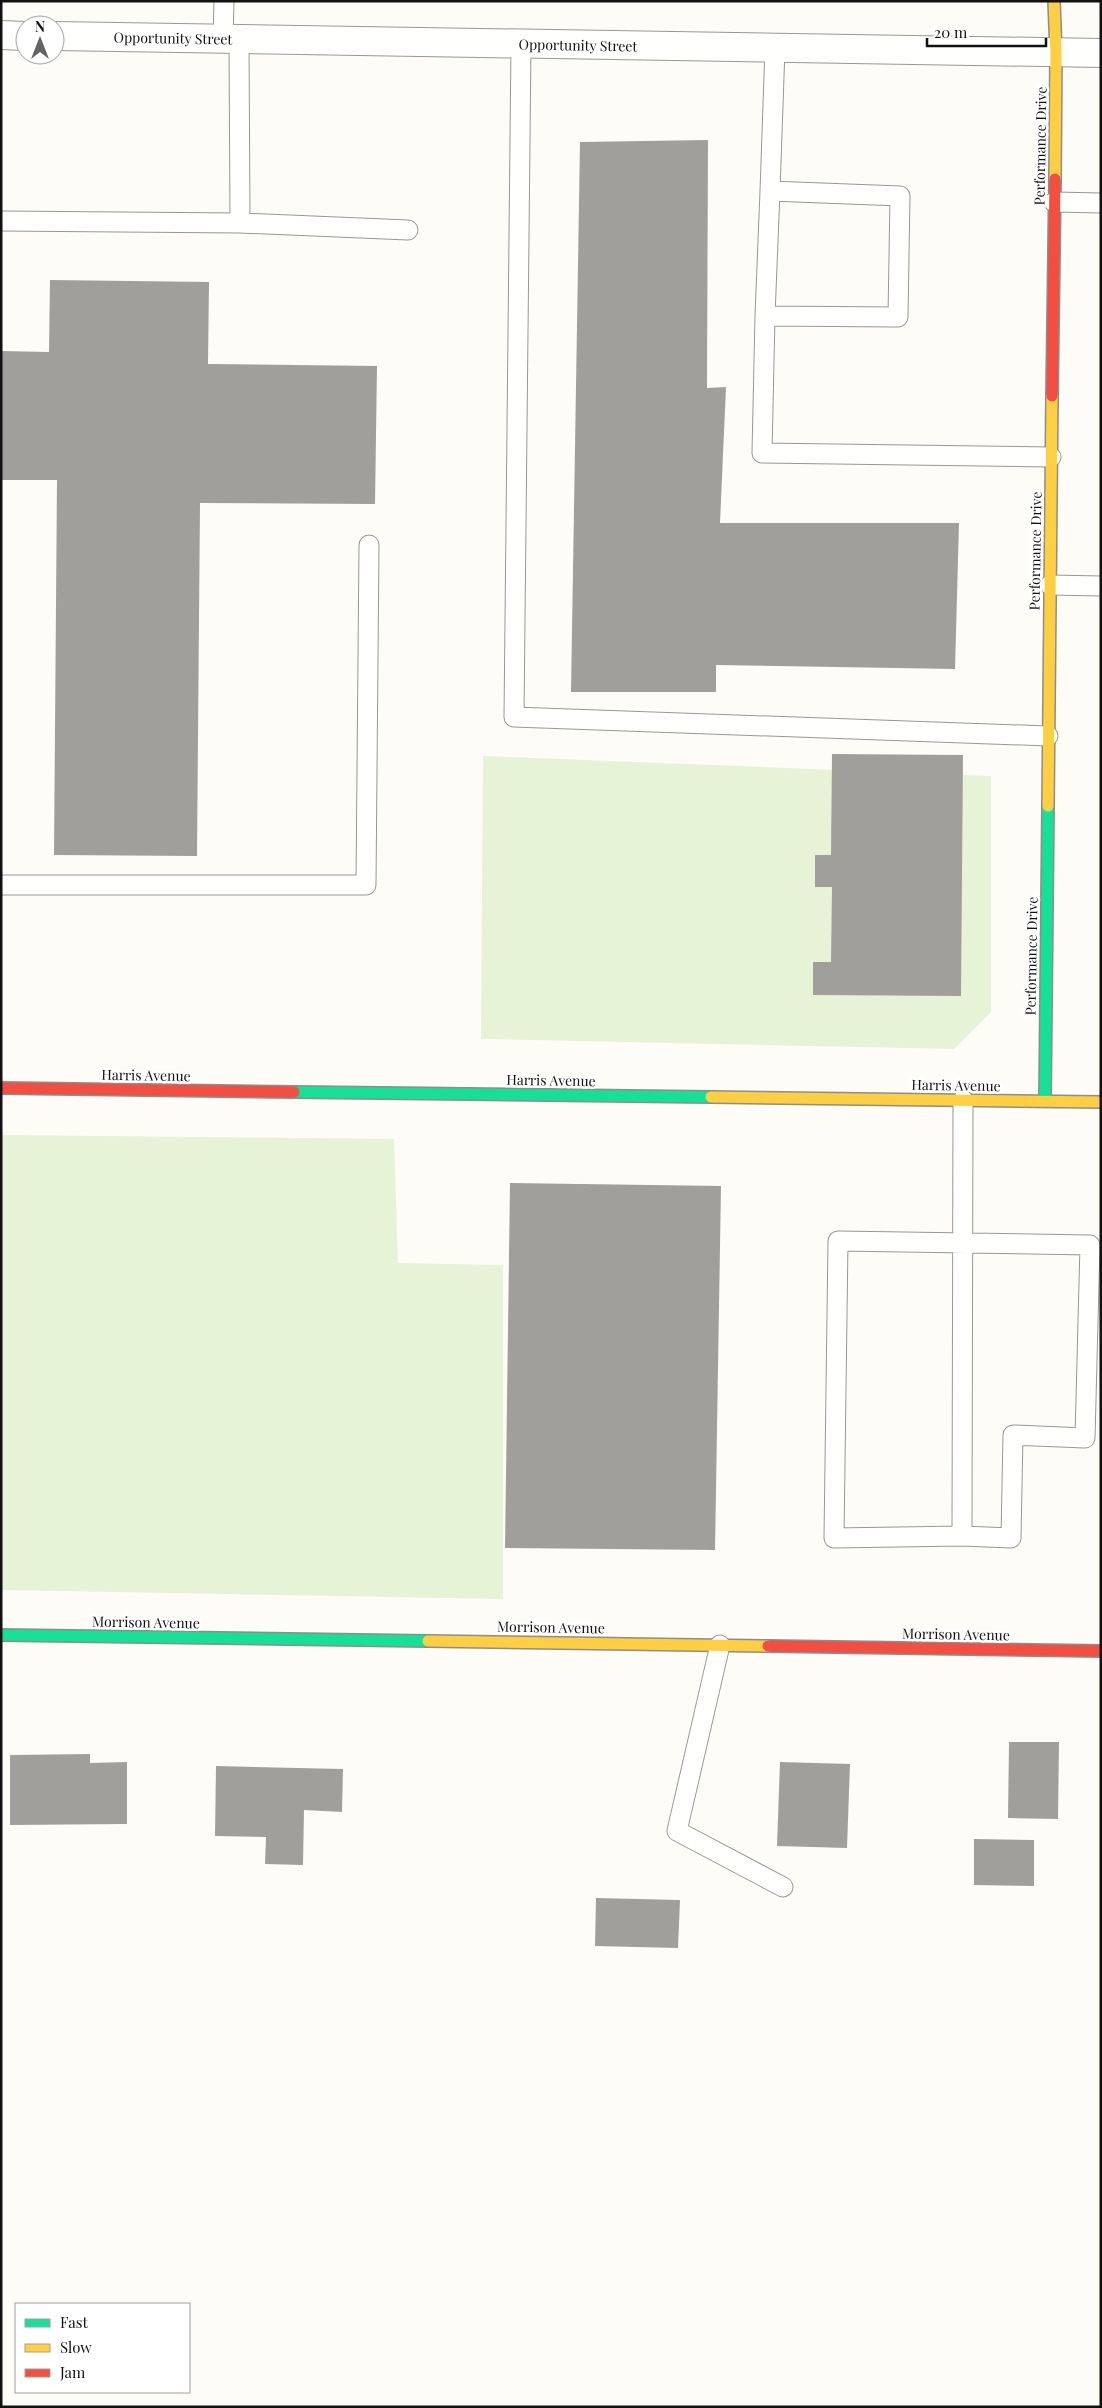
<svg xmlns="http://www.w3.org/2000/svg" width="1102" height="2408" viewBox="0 0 1102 2408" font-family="'Playfair Display',serif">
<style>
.green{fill:#e7f3d7}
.building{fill:#a19f9c}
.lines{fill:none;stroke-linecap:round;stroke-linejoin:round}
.lane-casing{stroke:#979795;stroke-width:21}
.street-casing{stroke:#979795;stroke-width:30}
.fast-casing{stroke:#8e8d8b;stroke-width:14}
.slow-casing{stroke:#8e8d8b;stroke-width:14}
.jam-casing{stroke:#8e8d8b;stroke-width:14}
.lane{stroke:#fffffe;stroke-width:19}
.street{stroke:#fffffe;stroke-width:28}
.fast{stroke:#16e098;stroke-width:11}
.slow{stroke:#ffcf43;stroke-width:11}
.jam{stroke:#f24e42;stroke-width:11}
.labels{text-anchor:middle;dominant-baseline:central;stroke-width:5;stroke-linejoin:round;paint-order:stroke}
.street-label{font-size:14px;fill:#111;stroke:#fff}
</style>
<rect width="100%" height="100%" fill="#fdfcf7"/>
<path class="green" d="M 483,756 L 991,776 L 991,1012 L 954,1049 L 481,1039 Z
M 1,1135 L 394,1139 L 398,1263 L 503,1265 L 503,1599 L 1,1590 Z"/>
<path class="building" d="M 708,140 L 707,388 L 726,387 L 720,523 L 959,523 L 955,669 L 716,665 L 716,692 L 571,692 L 580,142 Z
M 50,280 L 209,282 L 208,364 L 377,366 L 375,504 L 200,503 L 197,856 L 54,855 L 57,480 L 1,480 L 1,351 L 49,352 Z
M 832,754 L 963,755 L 961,996 L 813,995 L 813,962 L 831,962 L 832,887 L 815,887 L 815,855 L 831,855 Z
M 510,1183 L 721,1186 L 715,1550 L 505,1548 Z
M 1009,1742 L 1059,1742 L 1058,1819 L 1008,1818 Z
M 90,1754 L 90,1763 L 127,1762 L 127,1824 L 10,1825 L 10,1755 Z
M 780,1762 L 850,1764 L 847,1848 L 777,1846 Z
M 216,1766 L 343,1769 L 342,1812 L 304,1810 L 303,1865 L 265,1864 L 266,1837 L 215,1836 Z
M 974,1839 L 1034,1840 L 1034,1886 L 974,1885 Z
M 596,1898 L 680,1900 L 678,1948 L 595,1946 Z"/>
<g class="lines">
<defs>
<path id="lane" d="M 223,39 L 224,1
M 239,39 L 240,223 L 408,230
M 521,44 L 514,717 L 1048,736
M 770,191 L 775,48
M 1054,202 L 1101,203
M 1,221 L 240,223
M 765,316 L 770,191 L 900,196 L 898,317 L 765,316 L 762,453 L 1051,457
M 1050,585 L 1101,586
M 1,885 L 366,885 L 369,545
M 838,1241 L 1090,1245 L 1085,1438 L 1013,1435 L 1011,1538 L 962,1536 L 834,1538 Z
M 962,1536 L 963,1100
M 720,1645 L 677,1831 L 783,1887"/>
<path id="street" d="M 1,35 L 25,36
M 55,36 L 1101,53"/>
<path id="fast" d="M 294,1092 L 711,1097
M 1045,1101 L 1048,806
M 1,1635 L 428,1641"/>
<path id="slow" d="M 1054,1 L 1056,53 L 1055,179
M 1048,806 L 1052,396
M 711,1097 L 1101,1102
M 428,1641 L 768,1646"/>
<path id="jam" d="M 1052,396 L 1055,179
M 1,1088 L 294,1092
M 768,1646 L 1101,1651"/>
</defs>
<use href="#lane" class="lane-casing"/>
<use href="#street" class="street-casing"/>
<use href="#fast" class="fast-casing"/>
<use href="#slow" class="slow-casing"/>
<use href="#jam" class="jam-casing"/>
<use href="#lane" class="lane"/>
<use href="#street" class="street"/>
<use href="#fast" class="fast"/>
<use href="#slow" class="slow"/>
<use href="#jam" class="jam"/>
</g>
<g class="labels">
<g class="street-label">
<text transform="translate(173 38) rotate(1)">Opportunity Street</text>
<text transform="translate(578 45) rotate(1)">Opportunity Street</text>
<text transform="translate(1040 146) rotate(-89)">Performance Drive</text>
<text transform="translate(1035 551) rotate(-89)">Performance Drive</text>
<text transform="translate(1031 956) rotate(-89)">Performance Drive</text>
<text transform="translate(146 1075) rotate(1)">Harris Avenue</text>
<text transform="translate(551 1080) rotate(1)">Harris Avenue</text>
<text transform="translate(956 1085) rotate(1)">Harris Avenue</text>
<text transform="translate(146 1622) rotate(1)">Morrison Avenue</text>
<text transform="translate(551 1627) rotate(1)">Morrison Avenue</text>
<text transform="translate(956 1634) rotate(1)">Morrison Avenue</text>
</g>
</g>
<rect width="1102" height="2408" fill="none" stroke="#111111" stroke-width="5"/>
<rect x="15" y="2303" width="175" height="90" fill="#ffffff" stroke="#a0a0a0"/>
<rect x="25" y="2319" width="25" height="8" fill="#16e098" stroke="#a0a0a0"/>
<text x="60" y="2328" font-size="15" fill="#111111">Fast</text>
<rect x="25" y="2344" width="25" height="8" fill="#ffcf43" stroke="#a0a0a0"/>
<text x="60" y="2353" font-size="15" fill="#111111">Slow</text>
<rect x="25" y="2369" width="25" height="8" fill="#f24e42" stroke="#a0a0a0"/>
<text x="60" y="2378" font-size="15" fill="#111111">Jam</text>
<g transform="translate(40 40)"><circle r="24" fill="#ffffff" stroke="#a0a0a0"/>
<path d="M0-4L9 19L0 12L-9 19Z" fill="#646362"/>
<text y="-8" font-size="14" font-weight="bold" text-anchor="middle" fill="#111111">N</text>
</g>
<path d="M927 38v8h119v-8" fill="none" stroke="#111111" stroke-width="2.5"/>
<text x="934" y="38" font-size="15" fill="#111111" stroke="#ffffff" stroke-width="4" paint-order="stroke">20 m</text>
</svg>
